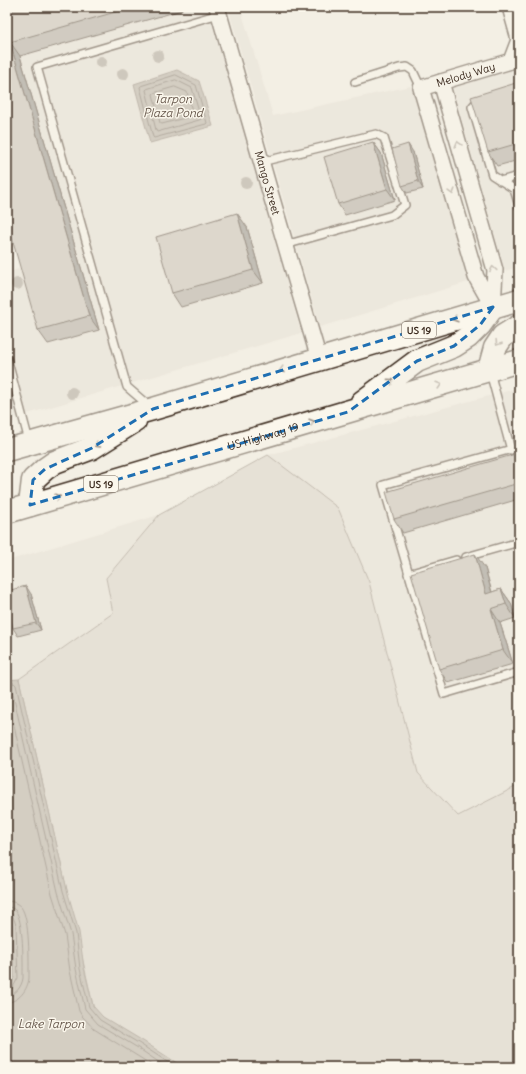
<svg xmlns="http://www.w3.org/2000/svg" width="526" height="1074" viewBox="0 0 526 1074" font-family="Delius,sans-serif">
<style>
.built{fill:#e5dfd4}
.green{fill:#d8d1c6;stroke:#8a7e72}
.water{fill:#afa69a;stroke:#817468}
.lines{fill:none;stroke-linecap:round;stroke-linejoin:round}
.shore{stroke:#695c50;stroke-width:1}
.lane-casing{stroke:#3b2a1e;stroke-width:10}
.street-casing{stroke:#3b2a1e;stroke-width:18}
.highway-casing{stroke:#3b2a1e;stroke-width:25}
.lane{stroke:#fbf7ec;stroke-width:7}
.street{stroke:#fbf7ec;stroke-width:15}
.highway{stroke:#fbf7ec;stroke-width:22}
.tree{fill:#a39a8e}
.wall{fill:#a8a197;stroke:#3b2a1e}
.shaded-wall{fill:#88837b;stroke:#3b2a1e}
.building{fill:#c3bbb0;stroke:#3b2a1e}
.oneway{stroke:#9b9085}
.marked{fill:none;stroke:#1f6fb2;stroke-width:3;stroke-dasharray:8 5;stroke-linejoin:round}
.labels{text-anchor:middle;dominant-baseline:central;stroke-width:3;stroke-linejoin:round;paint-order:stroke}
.shield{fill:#fbf7ec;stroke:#75685c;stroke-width:1}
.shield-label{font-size:10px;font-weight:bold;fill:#3b2a1e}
.street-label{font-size:11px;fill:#3b2a1e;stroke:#fbf7ec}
.water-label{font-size:12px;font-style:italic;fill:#645549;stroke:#fbf7ec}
</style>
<rect width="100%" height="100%" fill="#f3efe4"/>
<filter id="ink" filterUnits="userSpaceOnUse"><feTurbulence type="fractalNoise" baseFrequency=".025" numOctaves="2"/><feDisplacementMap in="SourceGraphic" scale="8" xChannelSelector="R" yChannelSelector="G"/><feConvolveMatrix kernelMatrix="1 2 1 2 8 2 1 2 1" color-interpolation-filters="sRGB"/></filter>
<g filter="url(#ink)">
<path class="built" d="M 7,7 L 207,7 L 301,333 L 7,420 L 7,273 L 21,268 L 7,210 Z
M 228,7 L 240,7 L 273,116 L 411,86 L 468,282 L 320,327 Z
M 519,65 L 519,267 L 504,271 L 504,267 L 453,88 L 514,69 Z
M 519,388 L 519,785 L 458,816 L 418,773 L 369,582 L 268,455 Z
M 159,515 L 106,578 L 113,613 L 19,679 L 7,680 L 7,561 Z"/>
<path class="green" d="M 268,455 L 338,508 L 369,582 L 418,773 L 458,816 L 519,785 L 519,1067 L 144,1067 L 100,1036 L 19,679 L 113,613 L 106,578 L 159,515 Z
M 7,911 L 12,925 L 14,978 L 7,990 Z"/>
<path class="water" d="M 177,70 L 199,81 L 213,126 L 150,143 L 134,84 Z
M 19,679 L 67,890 L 79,932 L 84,968 L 93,1006 L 103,1017 L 143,1041 L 183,1067 L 7,1067 L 7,990 L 14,978 L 12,925 L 7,911 L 7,680 Z"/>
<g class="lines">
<path class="shore" d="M 176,75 L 196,85 L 207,123 L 206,124 L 154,138 L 153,137 L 140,87 L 141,86 Z
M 176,80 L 192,88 L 201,119 L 199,120 L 157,132 L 156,130 L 146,90 L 147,89 Z
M 175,87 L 187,92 L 193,115 L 192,116 L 162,124 L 160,123 L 153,94 L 154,93 Z
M 7,684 L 14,683 L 16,685 L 63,891 L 76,933 L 80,969 L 89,1007 L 100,1020 L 140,1044 L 175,1067
M 7,689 L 11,689 L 12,690 L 58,892 L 71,934 L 76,969 L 85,1009 L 98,1024 L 138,1048 L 166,1067
M 7,695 L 52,894 L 65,935 L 70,971 L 79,1011 L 82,1016 L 94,1029 L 155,1067
M 7,901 C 12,901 17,903 21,907 C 30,919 29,962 29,978 C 28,989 19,1002 7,1002
M 7,907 C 10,907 13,908 15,910 C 24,920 23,964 23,978 C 22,986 16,995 7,996
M 7,912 L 10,912 L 12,914 L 16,925 L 18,978 L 12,989 L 7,991"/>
<defs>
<path id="lane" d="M 355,82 L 399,68 L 407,67 L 413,71 L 421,88
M 481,100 L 478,100 L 472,107 L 492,175 L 514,189 L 519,206
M 261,162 L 376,134 L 384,138 L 405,205 L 392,215 L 285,245
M 500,181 L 519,176
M 7,358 L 29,441
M 490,372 L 511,450
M 149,406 L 127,387 L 37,67 L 219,14
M 519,447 L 383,485 L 444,694 L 519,672
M 466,557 L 519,542
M 408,574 L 456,560"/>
<g id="street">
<path id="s1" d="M 217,7 L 270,192 L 319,359"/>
<path d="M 510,7 L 519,39"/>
<path d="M 441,82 L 495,270 L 493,307"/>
<path id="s2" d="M 493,307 L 476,277 L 421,88 L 511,61 L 519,40"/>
</g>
<g id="highway">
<path d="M 489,370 L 495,348 L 503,336 L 519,326"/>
<path d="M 362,402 L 417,361 L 454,346 L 468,337 L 480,325 L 493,307"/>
<path d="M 7,450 L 153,409 L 519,300"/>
<path d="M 30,505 L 33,480 L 45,469 L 55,462 L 92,448 L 135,421"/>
<path id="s3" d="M 7,512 L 519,361"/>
</g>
</defs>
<use href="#lane" class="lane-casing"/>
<use href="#street" class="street-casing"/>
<use href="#highway" class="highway-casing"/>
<use href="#lane" class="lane"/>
<use href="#street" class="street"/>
<use href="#highway" class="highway"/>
</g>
<g class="tree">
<circle cx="158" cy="56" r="6"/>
<circle cx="101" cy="62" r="6"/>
<circle cx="123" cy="74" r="6"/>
<circle cx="246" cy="183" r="6"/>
<circle cx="17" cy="284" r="6"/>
<circle cx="72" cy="393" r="6"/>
</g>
<path class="wall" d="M 7,7 L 181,7 L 182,10 L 20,56 L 99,330 L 48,344 L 38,330 Z
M 519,82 L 519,160 L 497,166 L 488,152 Z
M 373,142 L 381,153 L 395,200 L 345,215 L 338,204 Z
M 413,152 L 423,189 L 407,193 L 402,186 Z
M 247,227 L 263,283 L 181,307 L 172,293 Z
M 519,453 L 519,499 L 403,533 L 394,519 Z
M 485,568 L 492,592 L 501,589 L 511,603 L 515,618 L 500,623 L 513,664 L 448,683 L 439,669 Z
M 31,594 L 41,630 L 18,636 L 13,628 Z"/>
<path class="shaded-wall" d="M 10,42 L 20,56 L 99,330 L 89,316 Z
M 373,142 L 381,153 L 395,200 L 387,189 Z
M 408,144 L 413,152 L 423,189 L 418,181 Z
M 237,213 L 247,227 L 263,283 L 253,270 Z
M 475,554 L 485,568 L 496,608 L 486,594 Z
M 26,586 L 31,594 L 41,630 L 36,623 Z
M 501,589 L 511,603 L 515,618 L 506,604 Z
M 491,609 L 500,623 L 513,664 L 503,650 Z"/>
<path class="building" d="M 7,7 L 133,7 L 10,42 L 89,316 L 38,330 L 7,221 Z
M 519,82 L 519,143 L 488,152 L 471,97 Z
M 373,142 L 387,189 L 338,204 L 324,157 Z
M 408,144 L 418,181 L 402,186 L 392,149 Z
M 237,213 L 253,270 L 172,293 L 156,237 Z
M 519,453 L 519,483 L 394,519 L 386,492 Z
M 475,554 L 486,594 L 501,589 L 506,604 L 491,609 L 503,650 L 439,669 L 411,573 Z
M 26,586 L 36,623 L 13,628 L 7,603 L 7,591 Z"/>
<defs><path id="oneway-chevron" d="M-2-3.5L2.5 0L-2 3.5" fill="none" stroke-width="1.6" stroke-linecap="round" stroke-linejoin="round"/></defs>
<g class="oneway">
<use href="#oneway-chevron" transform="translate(458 144) rotate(-106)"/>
<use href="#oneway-chevron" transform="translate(452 192) rotate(74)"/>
<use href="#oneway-chevron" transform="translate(493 269) rotate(-99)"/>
<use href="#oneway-chevron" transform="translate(455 319) rotate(163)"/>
<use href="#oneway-chevron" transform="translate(498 343) rotate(122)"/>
<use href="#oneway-chevron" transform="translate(282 370) rotate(163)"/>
<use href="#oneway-chevron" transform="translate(391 381) rotate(-36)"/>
<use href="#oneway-chevron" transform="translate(439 385) rotate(-17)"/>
<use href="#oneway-chevron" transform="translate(312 422) rotate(-16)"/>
<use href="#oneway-chevron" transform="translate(97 445) rotate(149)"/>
<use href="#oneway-chevron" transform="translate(58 497) rotate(-17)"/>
</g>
</g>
<path d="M0 0H526V1074H0ZM 493,307 L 480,325 L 454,346 L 417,361 L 348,412 L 30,505 L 33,480 L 45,469 L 92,448 L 153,409 Z" fill="#f3efe4" fill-opacity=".55" fill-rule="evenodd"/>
<path class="marked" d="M 493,307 L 480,325 L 454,346 L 417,361 L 348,412 L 30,505 L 33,480 L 45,469 L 92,448 L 153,409 Z"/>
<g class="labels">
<g class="shield">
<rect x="402" y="322" width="34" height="16" rx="3"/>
<rect x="84" y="476" width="34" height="16" rx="3"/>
</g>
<g class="shield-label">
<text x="419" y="330">US 19</text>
<text x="101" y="484">US 19</text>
</g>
<g class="street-label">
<text stroke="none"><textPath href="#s2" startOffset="278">Melody Way</textPath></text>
<text stroke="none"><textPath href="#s1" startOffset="183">Mango Street</textPath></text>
<text stroke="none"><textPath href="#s3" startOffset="267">US Highway 19</textPath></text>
</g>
<g class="water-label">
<text x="173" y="98">Tarpon<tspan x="173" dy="14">Plaza Pond</tspan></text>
<text x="51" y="1023">Lake Tarpon</text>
</g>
</g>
<rect width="526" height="1074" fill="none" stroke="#fbf7ec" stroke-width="24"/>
<rect x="12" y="12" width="502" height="1050" fill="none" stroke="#3b2a1e" stroke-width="1.5" filter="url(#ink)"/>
</svg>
